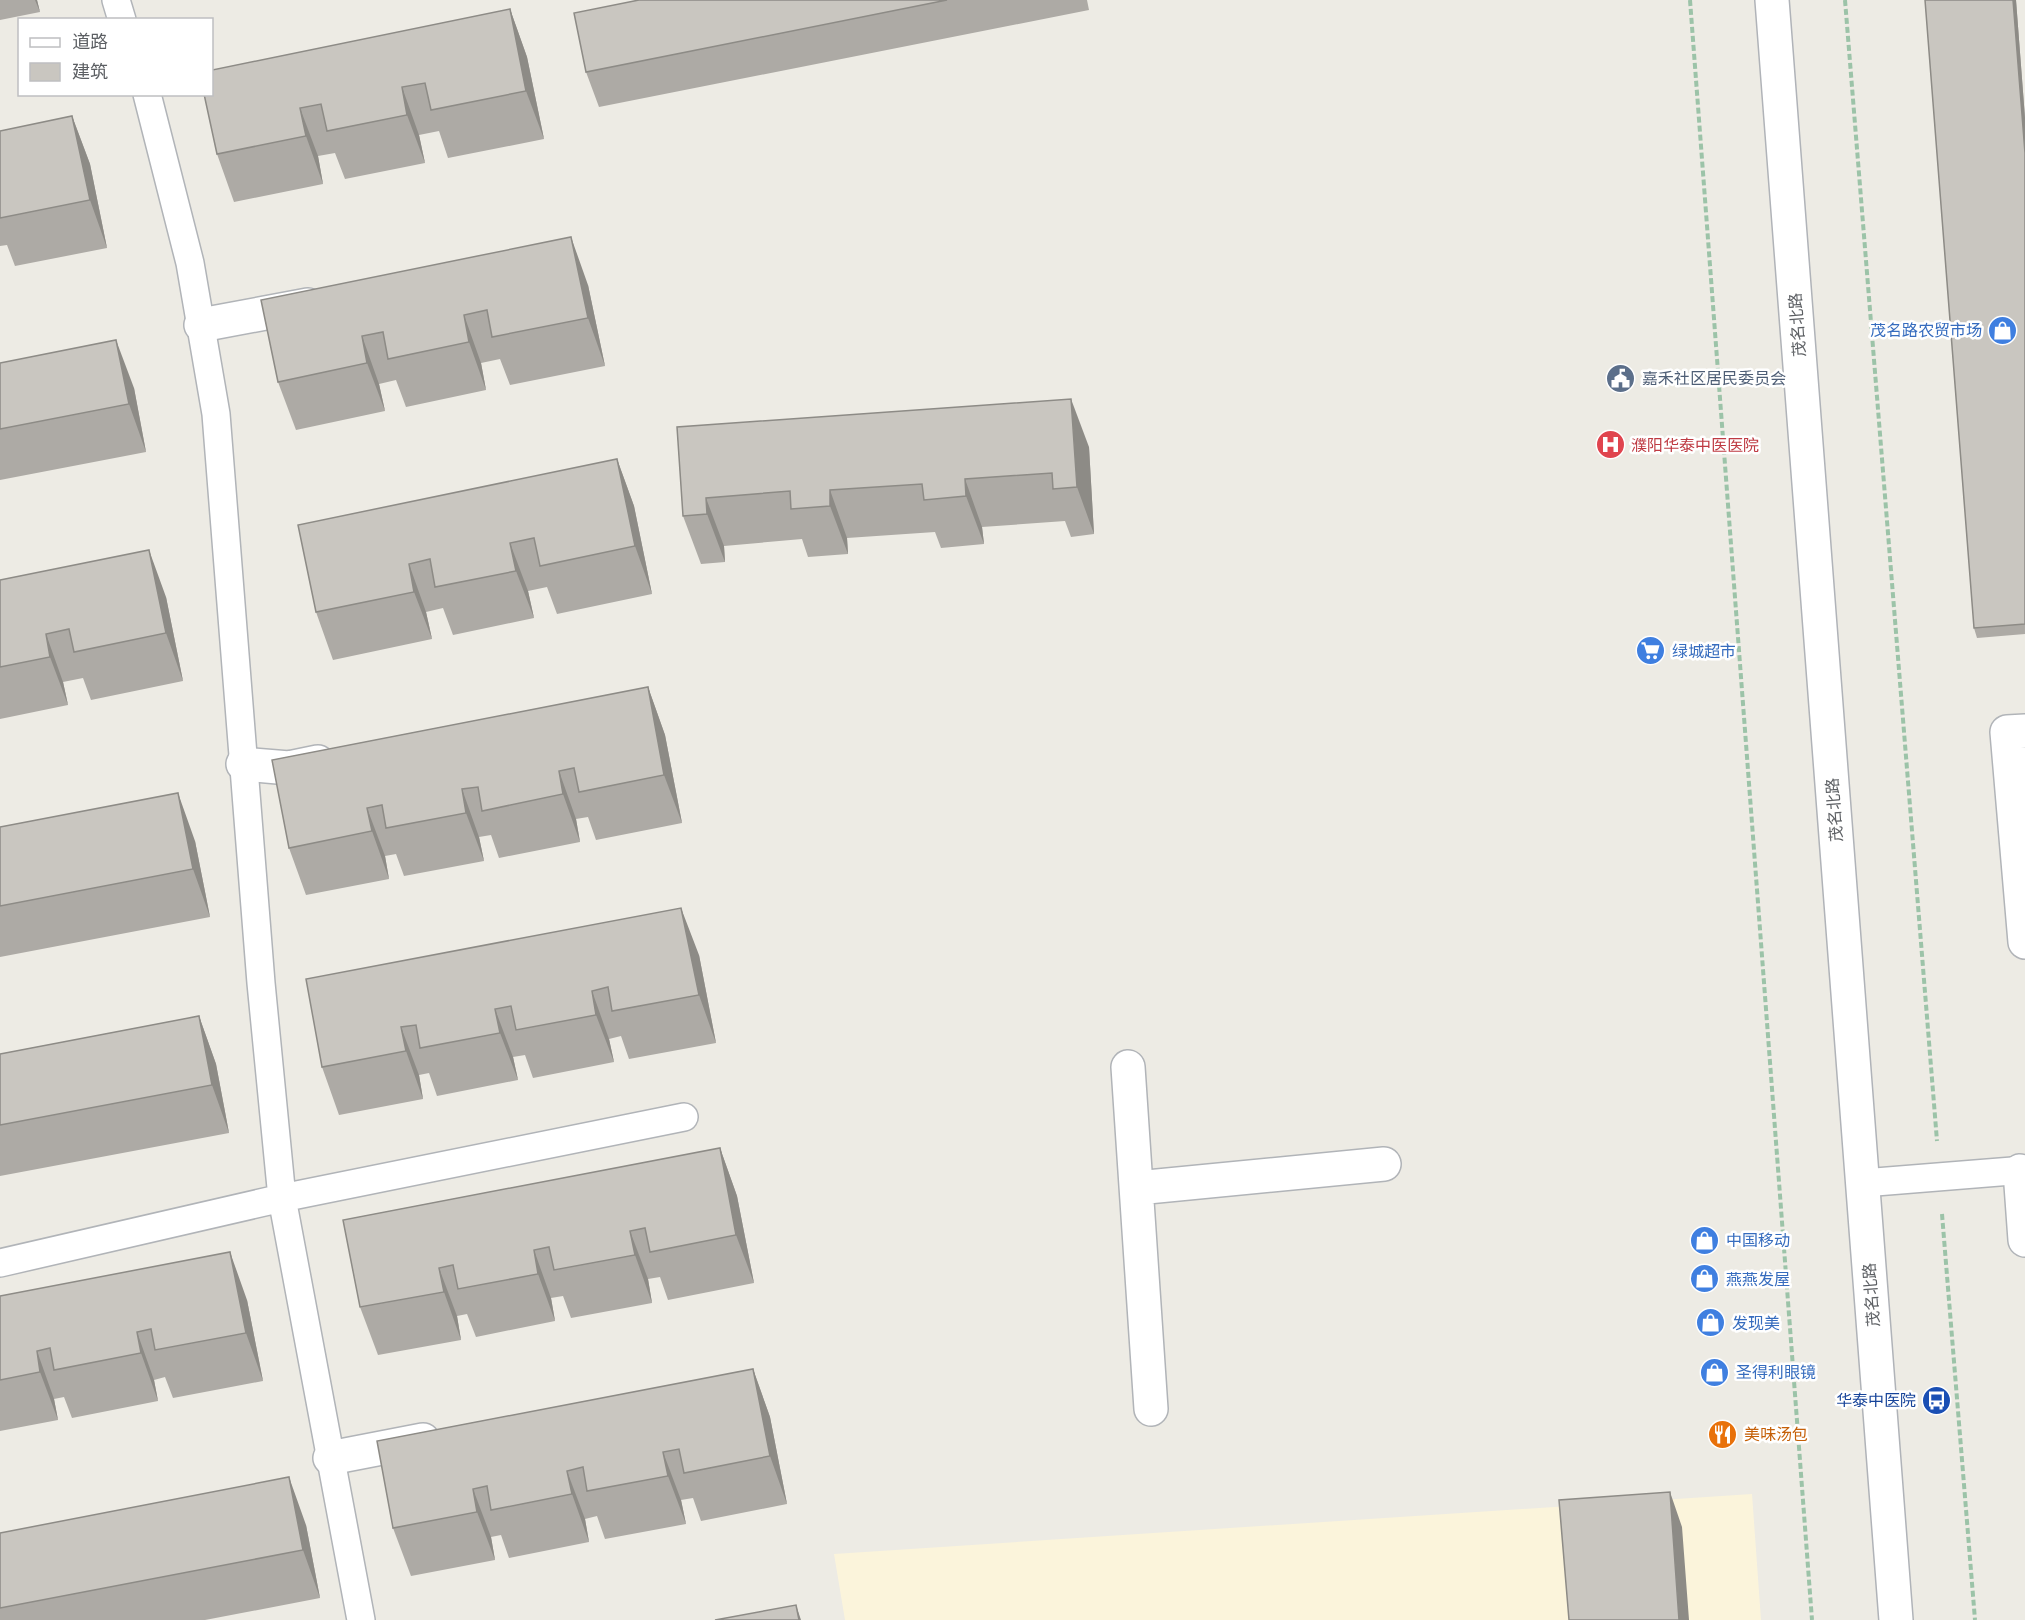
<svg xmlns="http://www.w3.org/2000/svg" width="2025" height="1620" viewBox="0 0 2025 1620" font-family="'Golos Text','Noto Sans SC',sans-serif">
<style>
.commercial{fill:#fbf4db}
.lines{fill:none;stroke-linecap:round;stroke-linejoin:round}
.lane-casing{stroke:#b1b4b8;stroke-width:30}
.street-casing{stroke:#b1b4b8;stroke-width:36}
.secondary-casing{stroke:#b0b3b8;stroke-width:36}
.path{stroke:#9cc3a8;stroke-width:4;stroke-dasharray:6 3;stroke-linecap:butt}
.lane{stroke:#fff;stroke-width:27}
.street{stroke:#fff;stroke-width:33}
.secondary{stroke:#fff;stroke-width:33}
.wall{fill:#adaaa5}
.shaded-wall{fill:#8d8b86}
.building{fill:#c9c6c0;stroke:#8d8b86;stroke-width:1.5}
.labels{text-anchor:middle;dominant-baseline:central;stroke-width:5;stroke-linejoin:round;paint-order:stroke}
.street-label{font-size:16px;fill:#5c5f63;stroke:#fff}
.shop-label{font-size:16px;fill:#366cbe;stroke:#fff;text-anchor:start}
.service-label{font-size:16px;fill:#4e5e75;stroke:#fff;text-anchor:start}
.health-label{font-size:16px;fill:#be3a42;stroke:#fff;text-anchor:start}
.transit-label{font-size:16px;fill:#164399;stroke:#fff;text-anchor:end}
.food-label{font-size:16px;fill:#c56008;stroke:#fff;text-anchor:start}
</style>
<rect width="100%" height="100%" fill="#edebe4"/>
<path class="commercial" d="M 1752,1494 L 1761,1620 L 845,1620 L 834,1554 Z"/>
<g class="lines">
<defs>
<path id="lane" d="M 116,0 L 122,20
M 147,94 L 190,263 L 216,414 L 261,983 L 282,1198 L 361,1620
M 1863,1183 L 2025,1170
M 0,1263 L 282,1198 L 684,1117"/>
<path id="street" d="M 201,325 L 308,305
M 2025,731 L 2007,732 L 2025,942
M 243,764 L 289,768 L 318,762
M 1128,1067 L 1151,1409
M 2020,1171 L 2025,1240
M 1137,1188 L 1384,1164
M 330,1458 L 423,1440"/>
<path id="secondary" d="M 1772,0 L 1896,1620"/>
</defs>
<use href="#lane" class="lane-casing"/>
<use href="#street" class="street-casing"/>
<use href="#secondary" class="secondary-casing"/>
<path class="path" d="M 1690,0 L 1812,1620
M 1845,0 L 1937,1141
M 1942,1214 L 1975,1620"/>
<use href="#lane" class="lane"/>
<use href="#street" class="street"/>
<use href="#secondary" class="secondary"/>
</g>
<path class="wall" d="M 0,0 L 37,0 L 40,12 L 0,20 Z
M 639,0 L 1087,0 L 1089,10 L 599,107 L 586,72 Z
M 1925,0 L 2016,0 L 2025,118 L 2025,634 L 1977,638 L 1974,628 Z
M 510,9 L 527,57 L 544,139 L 448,158 L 439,131 L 419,135 L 425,163 L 345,179 L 335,153 L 318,156 L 323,184 L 234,202 L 217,154 L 204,94 Z
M 72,116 L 90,164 L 107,248 L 15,266 L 7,245 L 0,246 L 0,131 Z
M 588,285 L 605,366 L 510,385 L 500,359 L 481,363 L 486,390 L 406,407 L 396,380 L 379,384 L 385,411 L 296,430 L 278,382 L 261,300 Z
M 0,363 L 134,388 L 146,452 L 0,480 Z
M 677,427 L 1089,447 L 1094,534 L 1071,537 L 1065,521 L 982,527 L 984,544 L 941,548 L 935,532 L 847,538 L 848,554 L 808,557 L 802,539 L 724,546 L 725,562 L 701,564 L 683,516 Z
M 617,459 L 634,506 L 652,594 L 557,614 L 547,587 L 528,591 L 534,618 L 453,635 L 443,608 L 426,612 L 432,639 L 333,660 L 316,612 Z
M 0,580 L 166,597 L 183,681 L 91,700 L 83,678 L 63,682 L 68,705 L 0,719 Z
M 648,687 L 665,735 L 682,823 L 596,840 L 588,817 L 576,819 L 580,842 L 499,858 L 491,835 L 479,837 L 484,861 L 404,876 L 396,854 L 385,856 L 389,879 L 306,895 L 289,848 L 272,760 Z
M 0,827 L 195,841 L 210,917 L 0,957 Z
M 699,955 L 716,1043 L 629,1059 L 621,1036 L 609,1039 L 614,1062 L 533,1078 L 525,1055 L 513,1057 L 518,1080 L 437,1096 L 429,1073 L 419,1075 L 423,1099 L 339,1115 L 322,1067 L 306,979 Z
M 199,1016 L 216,1064 L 229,1133 L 0,1176 L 0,1054 Z
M 720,1148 L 737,1196 L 754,1283 L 668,1300 L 660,1277 L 648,1279 L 652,1303 L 571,1318 L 563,1296 L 551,1298 L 555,1321 L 476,1337 L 467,1314 L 457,1316 L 461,1340 L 378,1355 L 360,1307 L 343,1220 Z
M 0,1296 L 247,1300 L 263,1381 L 173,1398 L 165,1377 L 154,1380 L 158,1401 L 72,1418 L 64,1397 L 54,1399 L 58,1420 L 0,1431 Z
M 753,1369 L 770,1417 L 787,1504 L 701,1521 L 693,1498 L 681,1500 L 686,1524 L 605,1539 L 597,1516 L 585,1519 L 589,1542 L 509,1558 L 501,1535 L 491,1537 L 495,1560 L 411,1576 L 393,1528 L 377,1441 Z
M 306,1525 L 320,1598 L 205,1620 L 0,1620 L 0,1533 Z"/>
<path class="shaded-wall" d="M 35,0 L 37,0 L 40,12 Z
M 2013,0 L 2016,0 L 2025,118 L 2025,153 Z
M 510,9 L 527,57 L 544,139 L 526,91 Z
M 402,87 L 419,135 L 425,163 L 407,115 Z
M 300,108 L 318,156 L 323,184 L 306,136 Z
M 72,116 L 90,164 L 107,248 L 90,200 Z
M 571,237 L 588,285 L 605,366 L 588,318 Z
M 464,315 L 481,363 L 486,390 L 469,342 Z
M 362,336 L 379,384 L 385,411 L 367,363 Z
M 116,340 L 134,388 L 146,452 L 129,404 Z
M 1071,399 L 1089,447 L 1094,534 L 1077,487 Z
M 617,459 L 634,506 L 652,594 L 635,546 Z
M 965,479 L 982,527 L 984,544 L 966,496 Z
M 830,490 L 847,538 L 848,554 L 830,506 Z
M 706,498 L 724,546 L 725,562 L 707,514 Z
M 510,543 L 528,591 L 534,618 L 516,571 Z
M 149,550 L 166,597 L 183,681 L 166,633 Z
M 409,564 L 426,612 L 432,639 L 414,592 Z
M 46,634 L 63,682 L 68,705 L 50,657 Z
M 648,687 L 665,735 L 682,823 L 664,775 Z
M 559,771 L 576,819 L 580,842 L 563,794 Z
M 462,789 L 479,837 L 484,861 L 466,813 Z
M 178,793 L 195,841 L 210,917 L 193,869 Z
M 367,808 L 385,856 L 389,879 L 372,831 Z
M 681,908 L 699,955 L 716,1043 L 699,995 Z
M 592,991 L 609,1039 L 614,1062 L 596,1015 Z
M 495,1009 L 513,1057 L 518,1080 L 500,1033 Z
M 199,1016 L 216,1064 L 229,1133 L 212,1085 Z
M 401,1027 L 419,1075 L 423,1099 L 406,1051 Z
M 720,1148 L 737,1196 L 754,1283 L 736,1235 Z
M 630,1231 L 648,1279 L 652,1303 L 635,1255 Z
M 534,1250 L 551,1298 L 555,1321 L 538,1274 Z
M 230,1252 L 247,1300 L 263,1381 L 246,1333 Z
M 439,1268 L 457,1316 L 461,1340 L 444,1292 Z
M 137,1332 L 154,1380 L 158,1401 L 141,1353 Z
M 37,1351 L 54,1399 L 58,1420 L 40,1372 Z
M 753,1369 L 770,1417 L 787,1504 L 770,1456 Z
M 663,1452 L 681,1500 L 686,1524 L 668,1476 Z
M 567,1471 L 585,1519 L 589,1542 L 572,1494 Z
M 289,1477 L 306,1525 L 320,1598 L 303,1550 Z
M 473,1489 L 491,1537 L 495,1560 L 477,1512 Z
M 1670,1492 L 1682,1527 L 1689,1620 L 1679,1620 Z
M 796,1605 L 801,1620 L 799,1620 Z"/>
<path class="building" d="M 639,0 L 947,0 L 586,72 L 574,13 Z
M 1925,0 L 2013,0 L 2025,153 L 2025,624 L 1974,628 Z
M 510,9 L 526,91 L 431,110 L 425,83 L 402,87 L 407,115 L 327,131 L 321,104 L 300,108 L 306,136 L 217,154 L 204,94 L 212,94 L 212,70 Z
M 72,116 L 90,200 L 0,218 L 0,131 Z
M 571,237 L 588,318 L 492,337 L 487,310 L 464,315 L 469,342 L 388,359 L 383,332 L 362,336 L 367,363 L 278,382 L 261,300 Z
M 116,340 L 129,404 L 0,429 L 0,363 Z
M 1071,399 L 1077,487 L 1053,489 L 1052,473 L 965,479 L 966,496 L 924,500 L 922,484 L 830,490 L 830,506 L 791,509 L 790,491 L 706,498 L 707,514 L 683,516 L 677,427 Z
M 617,459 L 635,546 L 540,566 L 534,538 L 510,543 L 516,571 L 435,587 L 430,559 L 409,564 L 414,592 L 316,612 L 298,525 Z
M 149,550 L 166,633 L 74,652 L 69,629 L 46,634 L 50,657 L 0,667 L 0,580 Z
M 648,687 L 664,775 L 579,792 L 574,768 L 559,771 L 563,794 L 482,811 L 478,787 L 462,789 L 466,813 L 386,828 L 382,805 L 367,808 L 372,831 L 289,848 L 272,760 Z
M 178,793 L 193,869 L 0,906 L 0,827 Z
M 681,908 L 699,995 L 612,1011 L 608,987 L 592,991 L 596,1015 L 516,1030 L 511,1006 L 495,1009 L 500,1033 L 420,1048 L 416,1025 L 401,1027 L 406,1051 L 322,1067 L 306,979 Z
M 199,1016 L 212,1085 L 0,1125 L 0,1054 Z
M 720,1148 L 736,1235 L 650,1252 L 645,1228 L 630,1231 L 635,1255 L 554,1270 L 549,1247 L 534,1250 L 538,1274 L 458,1289 L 453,1265 L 439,1268 L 444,1292 L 360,1307 L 343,1220 Z
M 230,1252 L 246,1333 L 155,1350 L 151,1329 L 137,1332 L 141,1353 L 54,1370 L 50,1348 L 37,1351 L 40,1372 L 0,1380 L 0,1296 Z
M 753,1369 L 770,1456 L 684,1473 L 679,1449 L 663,1452 L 668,1476 L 587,1491 L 583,1467 L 567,1471 L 572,1494 L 491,1510 L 487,1486 L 473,1489 L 477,1512 L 393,1528 L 377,1441 Z
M 289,1477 L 303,1550 L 0,1608 L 0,1533 Z
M 1670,1492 L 1679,1620 L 1569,1620 L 1559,1500 Z
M 796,1605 L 799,1620 L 715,1620 Z"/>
<defs>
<symbol id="shop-disc" viewBox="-11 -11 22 22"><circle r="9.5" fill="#3f7fe0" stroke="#fff"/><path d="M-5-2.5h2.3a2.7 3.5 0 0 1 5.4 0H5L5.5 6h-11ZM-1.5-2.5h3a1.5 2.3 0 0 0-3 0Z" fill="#fff"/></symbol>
<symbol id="civic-disc" viewBox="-11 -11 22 22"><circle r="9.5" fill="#5c6f8a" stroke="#fff"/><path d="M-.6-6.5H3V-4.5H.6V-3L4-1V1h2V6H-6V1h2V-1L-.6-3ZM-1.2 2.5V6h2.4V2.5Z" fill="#fff"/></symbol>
<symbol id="hospital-disc" viewBox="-11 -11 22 22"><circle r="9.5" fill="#e0444e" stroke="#fff"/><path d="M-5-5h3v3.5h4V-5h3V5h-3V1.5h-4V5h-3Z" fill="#fff"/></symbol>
<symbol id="supermarket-disc" viewBox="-11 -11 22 22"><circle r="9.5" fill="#3f7fe0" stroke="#fff"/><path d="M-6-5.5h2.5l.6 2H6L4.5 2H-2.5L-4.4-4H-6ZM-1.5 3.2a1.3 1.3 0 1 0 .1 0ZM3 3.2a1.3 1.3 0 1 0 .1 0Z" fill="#fff"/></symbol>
<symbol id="bus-disc" viewBox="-11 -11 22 22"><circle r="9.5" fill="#1a4fb4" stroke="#fff"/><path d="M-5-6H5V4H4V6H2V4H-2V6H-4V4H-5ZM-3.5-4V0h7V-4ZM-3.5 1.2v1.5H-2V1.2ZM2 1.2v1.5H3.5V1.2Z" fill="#fff"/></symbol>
<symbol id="restaurant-disc" viewBox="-11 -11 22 22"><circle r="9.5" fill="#e8710a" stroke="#fff"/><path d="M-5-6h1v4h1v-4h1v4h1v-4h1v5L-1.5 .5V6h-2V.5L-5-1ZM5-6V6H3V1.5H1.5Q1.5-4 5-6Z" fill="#fff"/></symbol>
</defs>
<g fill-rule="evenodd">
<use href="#shop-disc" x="1986" y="314" width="33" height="33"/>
<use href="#civic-disc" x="1604" y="362" width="33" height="33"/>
<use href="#hospital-disc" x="1594" y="428" width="33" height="33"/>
<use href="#supermarket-disc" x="1634" y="634" width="33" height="33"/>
<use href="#shop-disc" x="1688" y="1224" width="33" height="33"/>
<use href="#shop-disc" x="1688" y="1262" width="33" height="33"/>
<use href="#shop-disc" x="1694" y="1306" width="33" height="33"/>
<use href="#shop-disc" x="1698" y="1356" width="33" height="33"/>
<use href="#bus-disc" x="1920" y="1384" width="33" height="33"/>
<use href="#restaurant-disc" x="1706" y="1418" width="33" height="33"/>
</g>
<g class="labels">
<g class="street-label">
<text transform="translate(1797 325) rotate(-94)">茂名北路</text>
<text transform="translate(1834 810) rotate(-94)">茂名北路</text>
<text transform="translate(1871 1295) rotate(-94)">茂名北路</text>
</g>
<g class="shop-label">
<text x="1982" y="330" text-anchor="end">茂名路农贸市场</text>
<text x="1672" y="651">绿城超市</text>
<text x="1726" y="1240">中国移动</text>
<text x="1726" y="1279">燕燕发屋</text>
<text x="1732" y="1323">发现美</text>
<text x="1736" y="1372">圣得利眼镜</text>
</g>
<g class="service-label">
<text x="1642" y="378">嘉禾社区居民委员会</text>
</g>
<g class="health-label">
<text x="1631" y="445">濮阳华泰中医医院</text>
</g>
<g class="transit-label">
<text x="1916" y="1400">华泰中医院</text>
</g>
<g class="food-label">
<text x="1744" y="1434">美味汤包</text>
</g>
</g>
<rect x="18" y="18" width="195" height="78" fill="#ffffff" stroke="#bebfc1" stroke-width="1.5"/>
<rect x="30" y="38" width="30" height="9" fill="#ffffff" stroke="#bebfc1" stroke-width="1.5"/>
<text x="72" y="48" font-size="18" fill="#5c5f63">道路</text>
<rect x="30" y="63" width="30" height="18" fill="#c9c6c0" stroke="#bebfc1" stroke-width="1.5"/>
<text x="72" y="78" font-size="18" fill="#5c5f63">建筑</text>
</svg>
